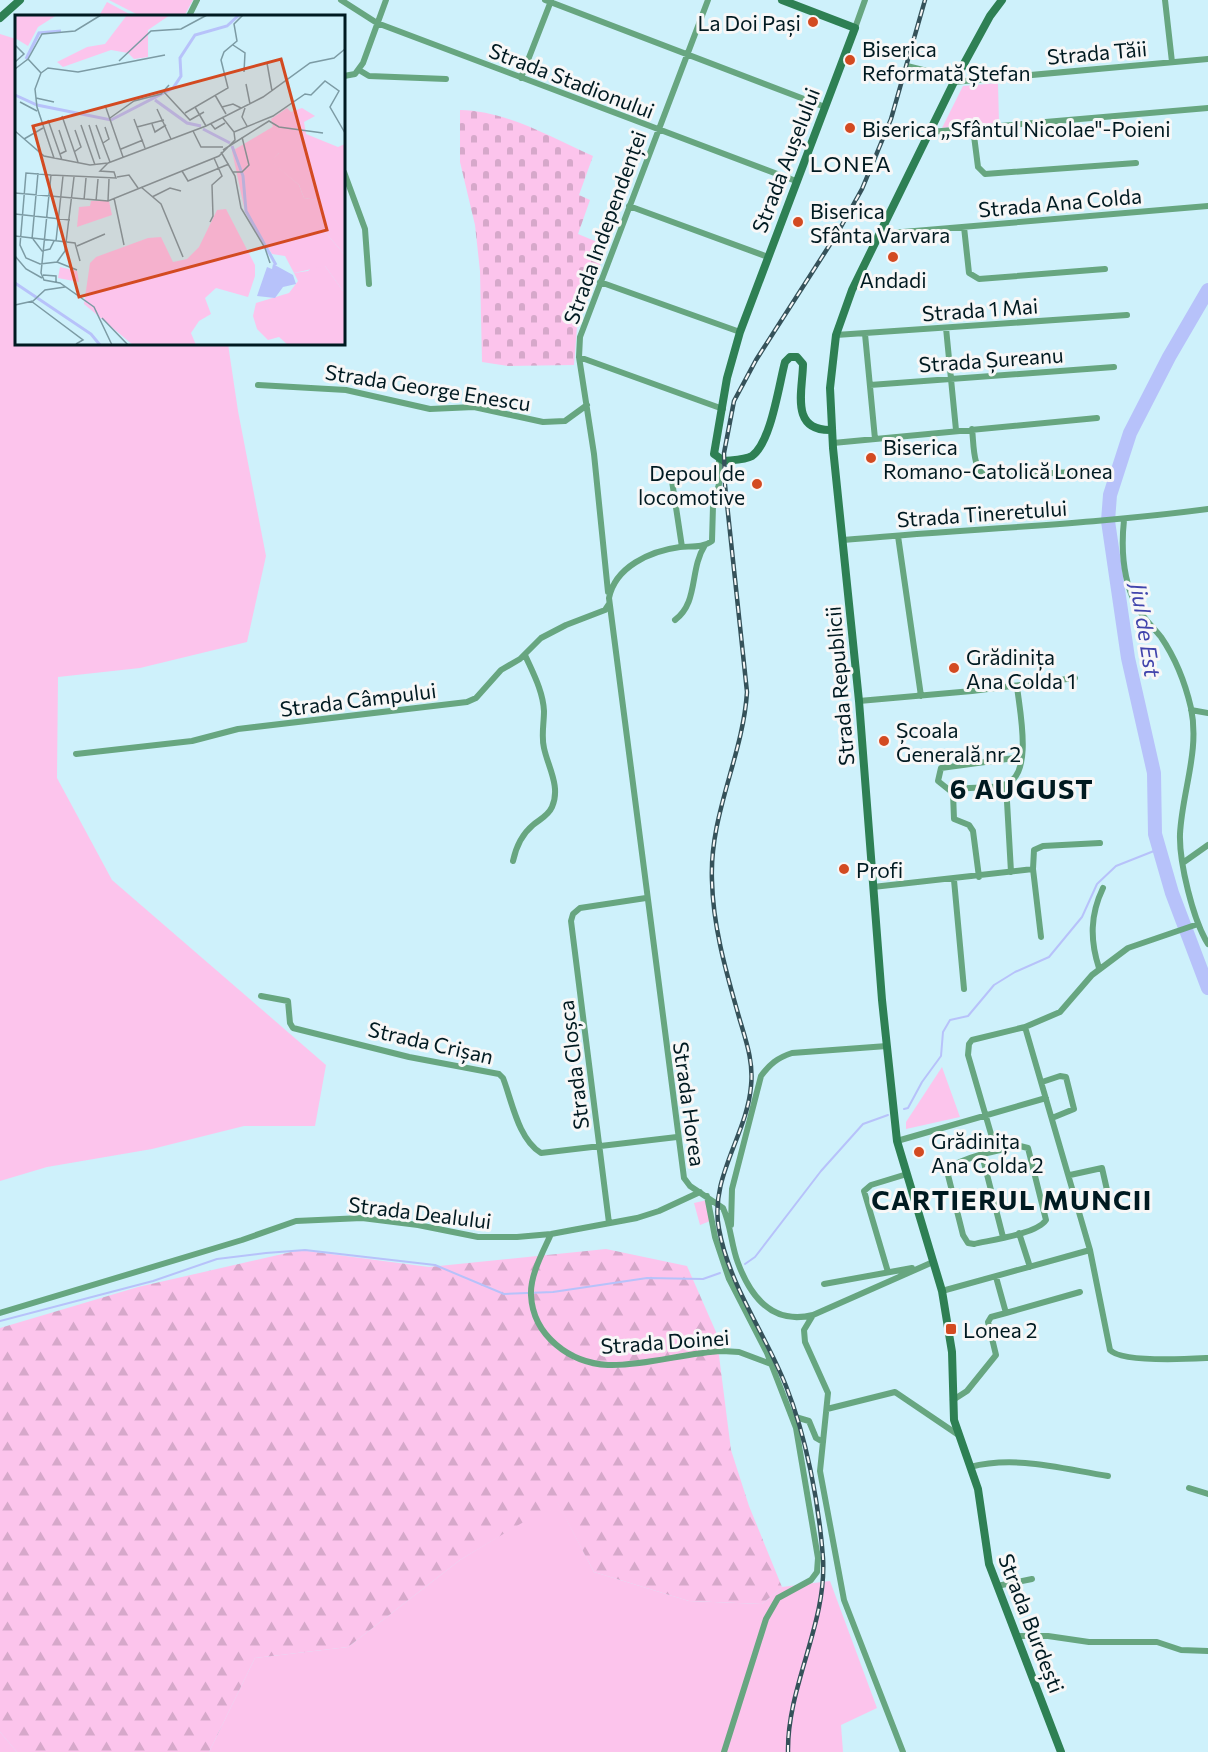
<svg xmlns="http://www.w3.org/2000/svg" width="1208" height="1752" viewBox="0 0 1208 1752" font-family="Commissioner,sans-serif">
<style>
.green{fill:#fcc4ec}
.forest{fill:url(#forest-firs)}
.cemetery{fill:url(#cemetery-stones)}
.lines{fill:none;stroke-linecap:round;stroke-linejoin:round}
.stream{stroke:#b7c2fa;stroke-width:2}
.river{stroke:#b7c2fa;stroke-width:14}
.street{stroke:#67a680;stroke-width:6}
.secondary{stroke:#2e8054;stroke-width:8}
.rail-casing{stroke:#35525a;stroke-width:4.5}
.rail{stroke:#f7f7f7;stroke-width:2;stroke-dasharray:7;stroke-linecap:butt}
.poi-dot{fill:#d34a21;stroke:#f7f7f7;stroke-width:2}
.labels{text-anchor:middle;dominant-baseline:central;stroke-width:6;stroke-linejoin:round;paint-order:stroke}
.poi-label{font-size:21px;fill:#001a21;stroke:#f7f7f7;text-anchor:start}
.street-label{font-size:21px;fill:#001a21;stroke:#f7f7f7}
.neighbourhood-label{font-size:22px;letter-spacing:1.5px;fill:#001a21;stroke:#f7f7f7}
.water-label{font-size:22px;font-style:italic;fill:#4144ac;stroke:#f7f7f7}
.district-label{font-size:27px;font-weight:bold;letter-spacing:1.5px;fill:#001a21;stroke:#f7f7f7}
.inset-river{fill:none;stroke:#b7c2fa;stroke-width:3}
.inset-road{fill:none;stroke:#7c9ba4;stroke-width:1.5}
.view{fill:#d34a21;fill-opacity:0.15;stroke:#d34a21;stroke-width:3}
.inset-edge{fill:none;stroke:#001a21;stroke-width:3}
</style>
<defs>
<pattern id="forest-firs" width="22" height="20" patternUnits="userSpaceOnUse" patternTransform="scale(1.5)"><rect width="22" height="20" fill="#fcc4ec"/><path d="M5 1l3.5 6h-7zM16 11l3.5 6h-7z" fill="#d6a8ca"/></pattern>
<pattern id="cemetery-stones" width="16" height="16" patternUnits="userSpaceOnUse" patternTransform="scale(1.5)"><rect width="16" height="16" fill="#fcc4ec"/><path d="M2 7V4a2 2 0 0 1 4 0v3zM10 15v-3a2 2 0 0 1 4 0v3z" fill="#d6a8ca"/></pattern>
</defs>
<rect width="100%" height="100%" fill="#cef1fb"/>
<path class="green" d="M 109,0 L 193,0 L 184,16 L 140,16 Z
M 107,2 L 133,16 L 99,16 Z
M 0,34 L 16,39 L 16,344 L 228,344 L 238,411 L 266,556 L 247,642 L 140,668 L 58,677 L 57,778 L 112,880 L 326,1065 L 315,1126 L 244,1126 L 152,1149 L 47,1167 L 0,1181 Z
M 998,83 L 999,123 L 942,128 L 963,86 Z
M 942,1067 L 960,1117 L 906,1129 L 906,1122 Z
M 707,1200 L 710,1221 L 700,1225 L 694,1203 Z
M 557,1501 L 594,1572 L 689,1601 L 762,1604 L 782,1587 L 830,1581 L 877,1708 L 841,1725 L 843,1752 L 209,1752 L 255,1658 L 348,1647 L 460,1560 Z
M 0,1732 L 17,1752 L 0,1752 Z"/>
<path class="forest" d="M 606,1249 L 687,1266 L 716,1332 L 731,1450 L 749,1506 L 782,1587 L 762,1604 L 689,1601 L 594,1572 L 557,1502 L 460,1560 L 348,1647 L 255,1658 L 209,1752 L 17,1752 L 0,1732 L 0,1328 L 138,1287 L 300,1250 L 429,1267 Z"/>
<path class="cemetery" d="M 460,110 C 507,111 550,137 593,156 L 579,195 L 590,200 L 578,234 L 607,246 L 577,328 L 574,365 L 508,366 L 482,362 L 480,271 L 475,225 L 460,162 Z"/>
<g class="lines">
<path class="stream" d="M 904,1109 L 908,1108 L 922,1082 L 941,1056 L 943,1032 L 950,1020 L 968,1016 L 994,985 L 1015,972 L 1049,957 L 1082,917 L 1097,884 L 1116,866 L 1159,849
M 745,1264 L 755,1257 L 821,1171 L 863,1124 L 888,1115
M 0,1321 L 153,1281 L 217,1259 L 266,1253 L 305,1250 L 435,1265 L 504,1294 L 553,1292 L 647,1278 L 703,1279 L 720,1273"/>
<path class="river" d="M 1208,290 L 1169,357 L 1130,433 L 1110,495 L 1108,521 L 1128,658 L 1154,773 L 1155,834 L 1172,893 L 1208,988"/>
<path class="street" d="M 341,0 L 377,23 L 796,181
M 545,0 L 825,107
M 1165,0 L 1172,62
M 189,16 L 197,0
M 855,28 L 865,0
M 907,66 L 927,71
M 359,70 L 369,76 L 446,79
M 344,76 L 355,74 L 363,63 L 386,0
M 521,78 L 551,1
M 954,82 L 1208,59
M 973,128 L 978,167 L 985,174 L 1136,163
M 930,132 L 1208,108
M 344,172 L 365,229 L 369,284
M 629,206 L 768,257
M 964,227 L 969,273 L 979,279 L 1105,269
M 879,234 L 1208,206
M 600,282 L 740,332
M 946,328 L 956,430
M 865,334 L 875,439
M 836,335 L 1127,315
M 579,357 L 723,409
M 258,385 L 346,390 L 430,409 L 474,407 L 543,422 L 565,421 L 587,405
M 870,385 L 1114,367
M 972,429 C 974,444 972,471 988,477 L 1071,472
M 833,443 L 1097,418
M 719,460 L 719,484 L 713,506 L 712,541 C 703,548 691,546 680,547 C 650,551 615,567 609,598 L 684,1178 L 690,1186 L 723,1208 C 731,1225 731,1245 738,1263 C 751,1298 773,1325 813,1315
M 672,481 L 682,547
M 1124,520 C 1121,548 1123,579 1136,605 C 1142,617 1153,627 1161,637 C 1176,659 1185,682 1191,708 C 1200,751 1182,792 1180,834 C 1179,862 1193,920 1208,944
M 898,536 L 921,696
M 843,540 C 964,529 1087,525 1208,509
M 608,592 L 594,454 L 579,357 L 580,337 L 708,0
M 675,620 C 699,602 689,570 705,545
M 859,701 L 972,691 L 1075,678
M 1191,710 L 1208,713
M 76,754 L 192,741 L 238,729 L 467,702 L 476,698 L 501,670 L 520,659 L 541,638 L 566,625 L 605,610 L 609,604
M 1006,784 L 1011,872
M 953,793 L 938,781 L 941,768 L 1022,757
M 513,861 C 516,847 521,835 533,825 C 540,819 548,816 552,807 C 561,787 548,767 544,748 C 541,736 544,724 544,711 C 543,691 533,673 525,655
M 1184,862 L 1208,845
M 979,877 L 973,831 L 969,825 L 954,819 L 953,793 L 958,789 C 973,787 992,789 1006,784 C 1034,774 1019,708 1017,686
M 954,880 L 964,989
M 873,887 L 1033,869
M 1041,937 L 1033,869 L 1034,850 L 1043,846 L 1100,843
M 1099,968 C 1090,940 1090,915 1103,888
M 261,996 L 288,1001 L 290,1023 L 293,1028 L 409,1057 L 499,1074 L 503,1078 C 512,1101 518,1139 541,1153 L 677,1137
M 1025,1027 L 1090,1250 L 1110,1350 C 1122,1363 1189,1359 1208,1358
M 1042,1082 L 1060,1076 L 1066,1077 L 1074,1109 L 1052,1118
M 897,1141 L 1046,1098
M 1020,1146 L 1028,1148 L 1046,1220 C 1037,1234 991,1240 974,1244 L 968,1243 L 963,1235 L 947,1171 C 957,1158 1003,1149 1020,1146 Z
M 996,1151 L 968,1055 L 969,1044 L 972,1040 L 1025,1027 L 1060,1012 L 1092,975 L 1128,948 L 1198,924
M 982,1155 L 1003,1237
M 1070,1175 L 1102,1168 L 1107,1190
M 707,1196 L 715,1237 L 729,1279 L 767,1353 L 796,1428 L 818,1558 L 817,1572 L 811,1580 L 778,1598 L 766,1619 L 724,1752
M 609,1223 L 571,921 L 573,914 L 580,908 L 646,898
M 731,1225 L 732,1189 L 761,1076 C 770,1064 777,1058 792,1053 L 887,1046
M 1019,1233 L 1030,1267
M 551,1234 C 543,1252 530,1275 531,1295 C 533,1336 570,1363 608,1365 C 644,1366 685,1353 722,1351 L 739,1352 L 771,1364
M 888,1272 L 864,1191 L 871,1185 L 907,1174
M 824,1284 L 912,1268
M 942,1291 L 1090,1250
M 0,1313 L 242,1240 L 296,1221 L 362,1218 L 418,1225 L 478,1237 L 517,1237 L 551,1234 L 637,1218 L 659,1211 L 700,1192
M 1006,1313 L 1080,1292
M 953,1400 L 967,1391 L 996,1355 L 988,1322 L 991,1317 L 1006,1313 L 996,1277
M 827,1409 L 895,1392 L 957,1434
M 792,1416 L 809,1421 L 816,1438 L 823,1442
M 970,1467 C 1016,1455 1063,1469 1108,1476
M 1189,1488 L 1208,1494
M 997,1586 L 1032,1579
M 1017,1636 L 1048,1636 L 1089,1642 L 1157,1642 L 1181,1650 L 1208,1651
M 903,1752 L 844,1600 L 820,1471 L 828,1393 L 805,1342 L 804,1330 L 813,1315 L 933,1262"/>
<path class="secondary" d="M 782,0 L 855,28 L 740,332 L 727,378 L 714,454 L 724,461 C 732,460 745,460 752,456 C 771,443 779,384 785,362 L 790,357 L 797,357 L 803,364 C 803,389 789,431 831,430
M 1002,0 L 990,16 L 954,82 L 852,290 L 836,335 L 830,388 L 833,448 L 859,701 L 882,1000 L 897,1141 L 942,1291 L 952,1352 L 954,1420 L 978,1489 L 989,1564 L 1061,1752
M 0,18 L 20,0"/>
<defs>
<path id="rail" d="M 788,1752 C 787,1686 827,1624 823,1558 C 819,1503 806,1436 786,1386 C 765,1333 729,1285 719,1229 C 709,1178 747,1135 751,1086 C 754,1059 744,1036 737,1010 C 725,968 713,925 712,881 C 709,815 743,756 747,692 L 725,485 L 724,453 L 734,401 L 756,360 L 838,232 L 862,189 L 891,119 L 925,0"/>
</defs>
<use href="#rail" class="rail-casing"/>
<use href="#rail" class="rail"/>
</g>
<g class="poi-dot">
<circle cx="813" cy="22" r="6"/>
<circle cx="850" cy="60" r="6"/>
<circle cx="850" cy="128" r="6"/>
<circle cx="798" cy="222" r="6"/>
<circle cx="893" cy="257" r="6"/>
<circle cx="871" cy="458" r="6"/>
<circle cx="757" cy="484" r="6"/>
<circle cx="954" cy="668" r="6"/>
<circle cx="884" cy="741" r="6"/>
<circle cx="844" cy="869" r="6"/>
<circle cx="919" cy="1152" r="6"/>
<rect x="945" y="1323" width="12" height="12" rx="3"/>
</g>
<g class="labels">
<g class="poi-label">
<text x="801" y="22" text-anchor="end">La Doi Pași</text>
<text x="862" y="48">Biserica<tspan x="862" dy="24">Reformată Ștefan</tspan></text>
<text x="862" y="128">Biserica ,,Sfântul Nicolae"-Poieni</text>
<text x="810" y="210">Biserica<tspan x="810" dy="24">Sfânta Varvara</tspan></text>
<text x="893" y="279" text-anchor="middle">Andadi</text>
<text x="883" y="446">Biserica<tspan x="883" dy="24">Romano-Catolică Lonea</tspan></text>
<text x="745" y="472" text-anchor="end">Depoul de<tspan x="745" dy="24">locomotive</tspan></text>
<text x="966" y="656">Grădinița<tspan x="966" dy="24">Ana Colda 1</tspan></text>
<text x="896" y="729">Școala<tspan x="896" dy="24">Generală nr 2</tspan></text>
<text x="856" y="869">Profi</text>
<text x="931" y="1140">Grădinița<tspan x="931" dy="24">Ana Colda 2</tspan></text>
<text x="963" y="1329">Lonea 2</text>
</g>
<g class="street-label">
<text transform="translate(1097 52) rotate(-5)">Strada Tăii</text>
<text transform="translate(572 80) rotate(21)">Strada Stadionului</text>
<text transform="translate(785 160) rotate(-69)">Strada Aușelului</text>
<text transform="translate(1060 202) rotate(-5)">Strada Ana Colda</text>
<text transform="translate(604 227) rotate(-70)">Strada Independenței</text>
<text transform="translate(980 309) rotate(-4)">Strada 1 Mai</text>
<text transform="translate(991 359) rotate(-4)">Strada Șureanu</text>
<text transform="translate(428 387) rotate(9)">Strada George Enescu</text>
<text transform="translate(982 513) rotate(-4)">Strada Tineretului</text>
<text transform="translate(839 686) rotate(-95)">Strada Republicii</text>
<text transform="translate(358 699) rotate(-7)">Strada Câmpului</text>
<text transform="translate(431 1042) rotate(13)">Strada Crișan</text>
<text transform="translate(573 1065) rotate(-97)">Strada Cloșca</text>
<text transform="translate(690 1104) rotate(82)">Strada Horea</text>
<text transform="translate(420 1212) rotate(7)">Strada Dealului</text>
<text transform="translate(665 1341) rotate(-4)">Strada Doinei</text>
<text transform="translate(1032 1623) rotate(69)">Strada Burdești</text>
</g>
<g class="neighbourhood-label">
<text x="851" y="163">LONEA</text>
</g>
<g class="water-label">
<text transform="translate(1146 630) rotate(81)">Jiul de Est</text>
</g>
<g class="district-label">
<text x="1022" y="788">6 AUGUST</text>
<text x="1012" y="1199">CARTIERUL MUNCII</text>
</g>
</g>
<g transform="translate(15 15)">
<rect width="330" height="330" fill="#cef1fb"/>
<path d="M 0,0 L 42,0 L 23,12 L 13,31 L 0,23 ZM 272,93 L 276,97 L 287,93 L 300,101 L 289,107 L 291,119 L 323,132 L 330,129 L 330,240 L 309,216 L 308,186 L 289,183 L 284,170 L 255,146 L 264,138 L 256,104 ZM 211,194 L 240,250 L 240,261 L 233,282 L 201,273 L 190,283 L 196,299 L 184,306 L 176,318 L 181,330 L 118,330 L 69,289 L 75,248 L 81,242 L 133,223 L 146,222 L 158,247 L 172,244 L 184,232 L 202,195 ZM 300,250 L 310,251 L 328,276 L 330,330 L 273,330 L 264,322 L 253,325 L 242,314 L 238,301 L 241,288 L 274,278 L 283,266 L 279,258 L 293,256 ZM 45,252 L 62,256 L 64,267 L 43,263 Z" fill="#fcc4ec"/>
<path d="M 112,0 L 155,0 L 133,15 L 133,42 L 119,44 L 113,38 L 96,35 L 48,52 L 42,47 L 72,32 L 90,29 ZM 259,111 L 264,123 L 264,138 L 256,146 L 284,170 L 289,183 L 308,186 L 317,194 L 317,205 L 309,216 L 330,240 L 330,296 L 326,292 L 328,276 L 310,251 L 279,258 L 270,241 L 257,239 L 229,192 L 217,136 Z" fill="#fcc4ec"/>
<path d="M 76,186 L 94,186 L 97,200 L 62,212 L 64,192 L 75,191 Z" fill="#fcc4ec"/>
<path d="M 258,249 L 278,260 L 281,269 L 268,272 L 260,283 L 242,281 L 252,252 L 257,254 Z" fill="#b7c2fa"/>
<path class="inset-river" d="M 11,44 L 24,18 L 46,16M 0,80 L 22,90 L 96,105 L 158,73 L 166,61 L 165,43 L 180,20 L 212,11 L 224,0M 140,85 L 172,108 L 186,111M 188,114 L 215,128M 217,131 L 228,161 L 231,196 L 261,250M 0,268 L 76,319 L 85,330"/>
<path class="inset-road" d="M 0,30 L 9,39 L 0,47M 218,30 L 230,38 L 229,57M 13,44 L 26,58 L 20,74 L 22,92 L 39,143M 104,46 L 136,16 L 166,14 L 192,0M 252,48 L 257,76M 0,54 L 13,44 L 27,19 L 60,16 L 86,0M 26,58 L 33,53 L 63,57 L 150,40M 231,69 L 235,89M 149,77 L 175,105 L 189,97M 200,80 L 211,99M 21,83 L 39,87M 5,87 L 22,96M 90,90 L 108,142M 180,92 L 191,111M 207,92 L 218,89 L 226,93M 230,93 L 227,102 L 232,111M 142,94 L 156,124M 170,98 L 213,73 L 206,45 L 209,37 L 222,26 L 219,9 L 228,0M 47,101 L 63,147M 207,102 L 219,117M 95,103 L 119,86 L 146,79 L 154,70M 119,104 L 130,133M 33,105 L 47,145M 137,109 L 140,117 L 151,110M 196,109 L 200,114 L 210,108M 66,110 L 80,150M 74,110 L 85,144M 81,110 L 95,147M 122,112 L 149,105M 44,115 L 51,136 L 45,139M 0,116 L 29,141 L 75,150 L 93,148M 178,116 L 186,132 L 208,132M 219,117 L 258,101 L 290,79 L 296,80 L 310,66 L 324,76 L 315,92 L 330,118M 9,124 L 28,113M 88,128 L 94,124 L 90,112M 106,134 L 128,125M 208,135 L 254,106 L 264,112 L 308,118M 59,137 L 66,132 L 60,115M 206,137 L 220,161 L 226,193 L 250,233 L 255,248M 93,148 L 191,111 L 248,82 L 295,48 L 319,43 L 330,34M 93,148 L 85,156 L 99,157 L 101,163 L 36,160 L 26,258 L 29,265 L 45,268 L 79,292 L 97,330M 167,156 L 173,166 L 214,149M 218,157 L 227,157 L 234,150 L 227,122M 36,160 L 11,158 L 5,230 L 11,243 L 25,249 L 42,247 L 50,236 L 59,162M 102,162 L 114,160 L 123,173M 126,172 L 146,189 L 168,242M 0,178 L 93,186 L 204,141 L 220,125 L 219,117M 137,182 L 155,173 L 166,176M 99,183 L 109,230M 69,185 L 71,163M 81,186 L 83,164M 93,186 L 94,164M 0,199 L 55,205M 195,207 L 198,201 L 197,170 L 207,161 L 199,143M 0,221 L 60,228 L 65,246M 17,224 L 23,158M 18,224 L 27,236 L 35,234 L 39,226M 41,226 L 48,161M 62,231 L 90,219M 0,241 L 11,254 L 27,263M 42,247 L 62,255M 28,260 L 41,261 L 41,267M 16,286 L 68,325 L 61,329M 0,290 L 18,286 L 30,275 L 50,272M 87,303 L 113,330"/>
<path class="view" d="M 266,44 L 312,215 L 64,282 L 18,111 Z"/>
<rect width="330" height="330" class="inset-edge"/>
</g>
</svg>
